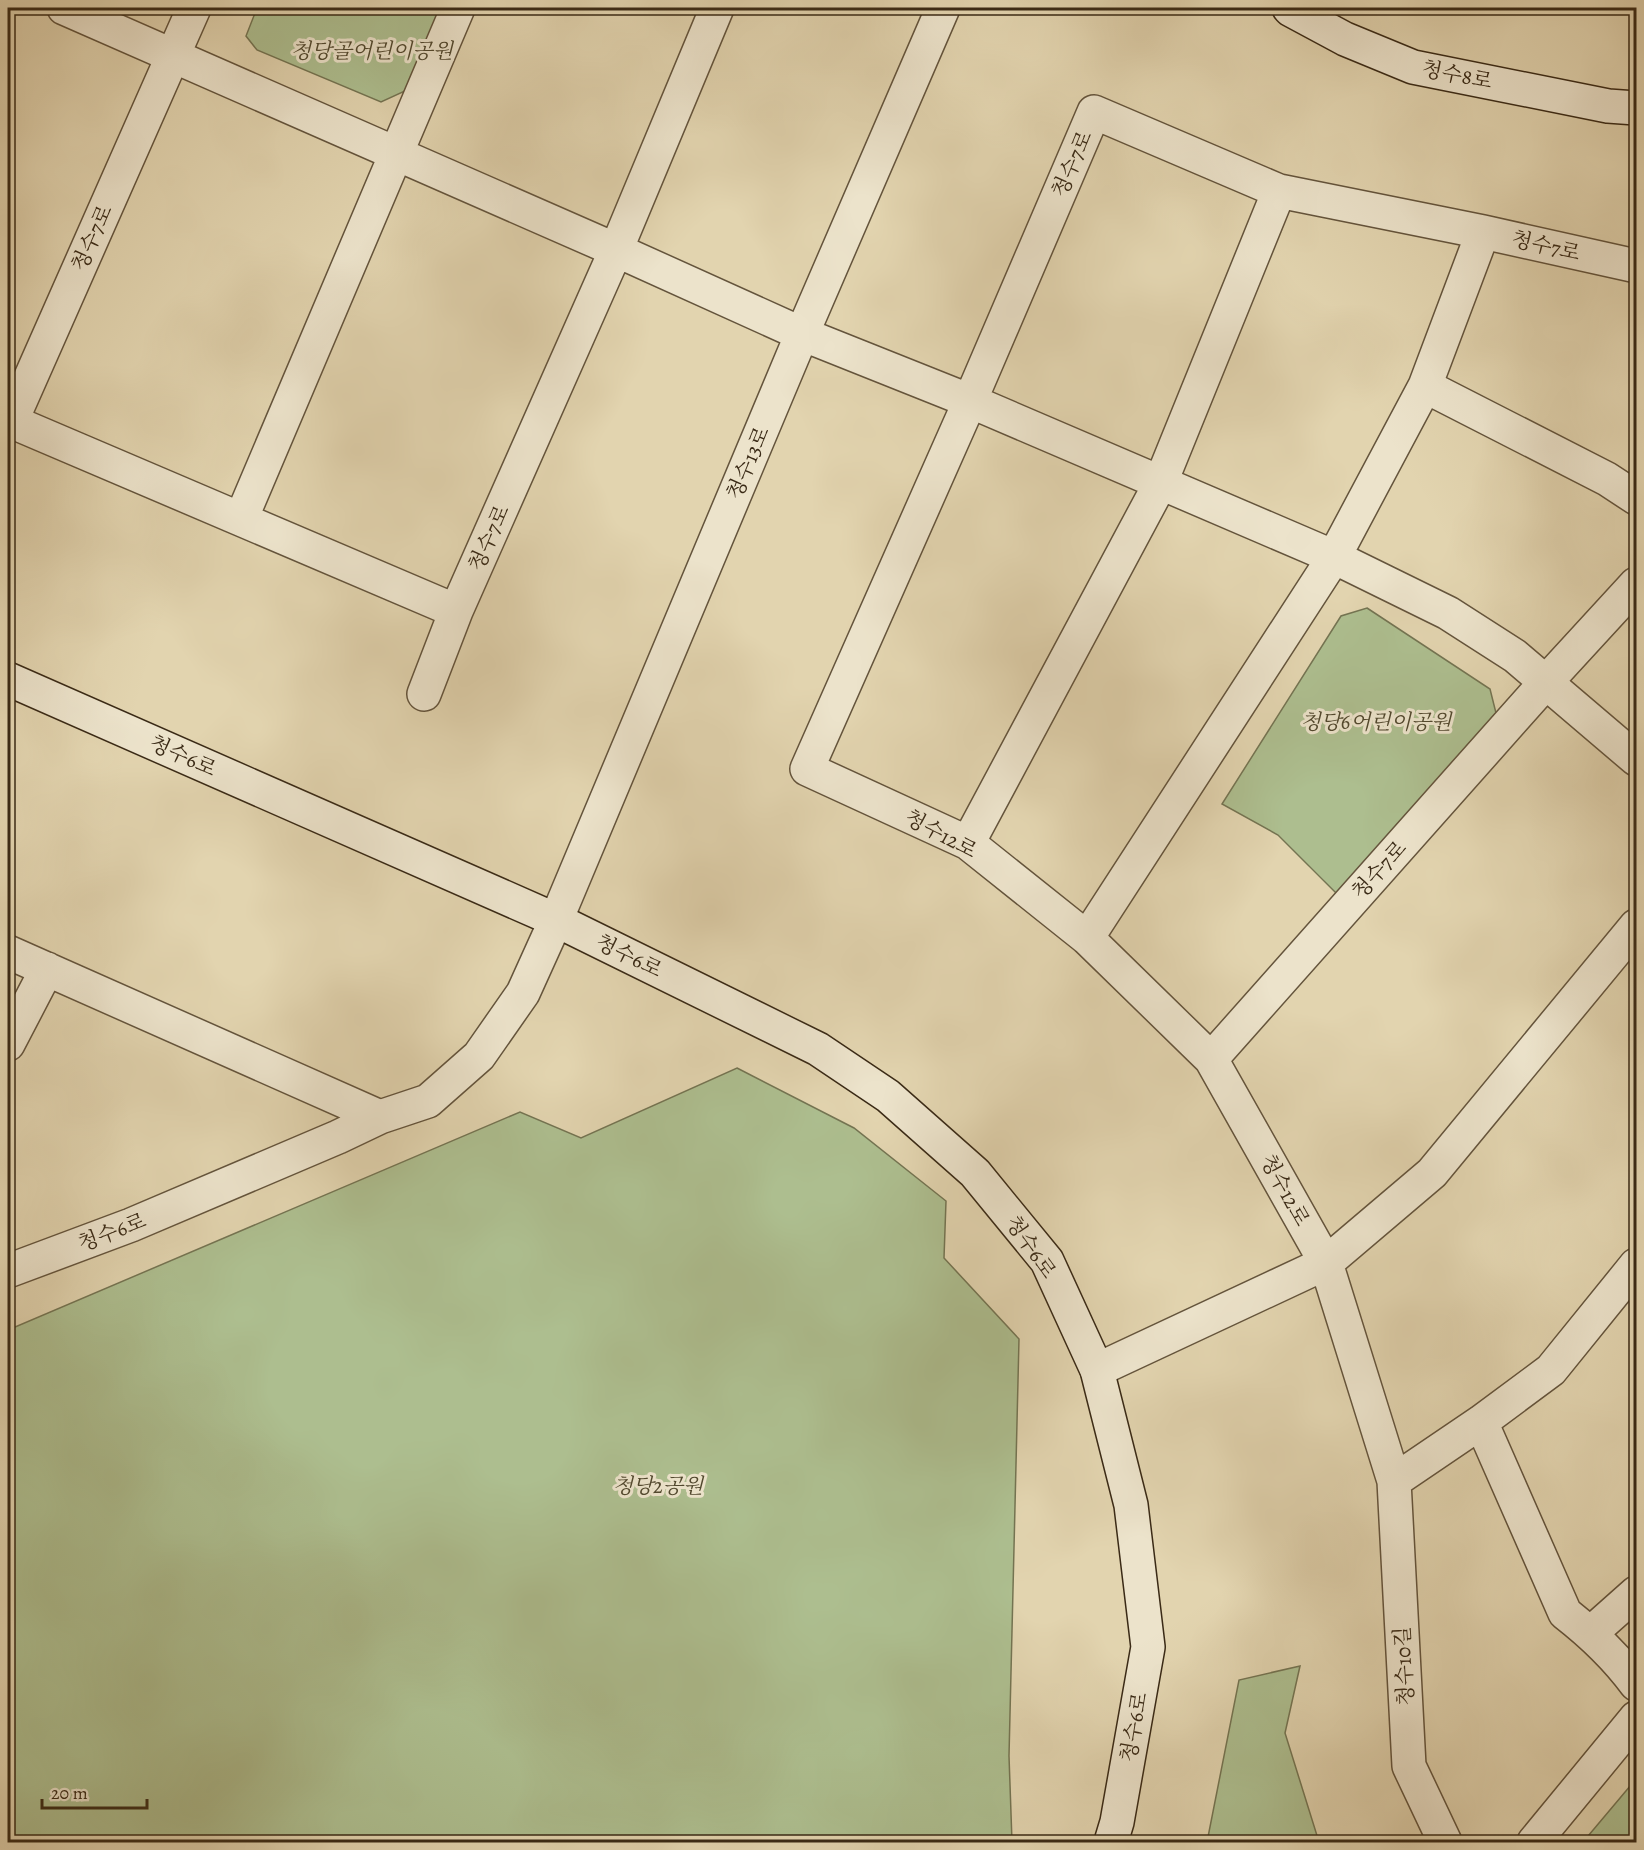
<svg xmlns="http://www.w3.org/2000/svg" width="1644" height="1850" viewBox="0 0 1644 1850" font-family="Alegreya,'Noto Serif KR',serif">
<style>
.green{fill:#adbe8f;stroke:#747452;stroke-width:1.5}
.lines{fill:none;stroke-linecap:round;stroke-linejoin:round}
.street-casing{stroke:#64543c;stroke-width:36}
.secondary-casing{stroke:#3a2a16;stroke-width:36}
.street{stroke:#ece3cb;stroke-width:33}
.secondary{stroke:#ece3cb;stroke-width:33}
.labels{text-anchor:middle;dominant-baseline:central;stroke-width:6;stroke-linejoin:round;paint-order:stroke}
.park-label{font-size:21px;font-style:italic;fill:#51482e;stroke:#ece3cb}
.street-label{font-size:21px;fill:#3a2a16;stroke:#ece3cb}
</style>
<rect width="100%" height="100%" fill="#e2d4af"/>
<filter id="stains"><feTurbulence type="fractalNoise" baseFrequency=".00333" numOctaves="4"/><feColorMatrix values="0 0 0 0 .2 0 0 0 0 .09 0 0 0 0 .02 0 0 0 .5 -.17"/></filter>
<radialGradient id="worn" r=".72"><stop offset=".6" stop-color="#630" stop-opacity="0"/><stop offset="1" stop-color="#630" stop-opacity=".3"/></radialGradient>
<path class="green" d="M 257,8 L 443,8 L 405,91 L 381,102 L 257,50 L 246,36 Z
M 1367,608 L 1490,689 L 1496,713 L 1339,896 L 1278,835 L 1222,804 L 1341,616 Z
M 737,1068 L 854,1128 L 946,1201 L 944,1258 L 1019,1339 L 1009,1756 L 1012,1842 L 8,1842 L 8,1776 L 13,1780 L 8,1774 L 8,1330 L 520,1112 L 581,1138 Z
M 1300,1666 L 1285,1733 L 1319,1842 L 1207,1842 L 1239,1680 Z
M 1636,1779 L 1636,1842 L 1583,1842 Z"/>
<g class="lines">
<defs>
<path id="street" d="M 64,8 L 616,250 L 802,334 L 970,401 L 1334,557 L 1448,613 L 1515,656 L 1636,759
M 1425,386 L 1607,479 L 1636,498
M 8,420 L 456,611
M 11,422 L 194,8
M 241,519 L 458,8
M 424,694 L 456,611 L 616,250 L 717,8
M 968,843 L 1160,484 L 1279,191
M 1087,938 L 1334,557 L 1425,386 L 1483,232
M 8,952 L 380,1117
M 8,1044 L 47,969
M 1211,1059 L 1546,682 L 1636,584
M 8,1271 L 131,1225 L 338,1137 L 380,1117 L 428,1101 L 479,1056 L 523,993 L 556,920 L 802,334 L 943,8
M 1097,1370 L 1326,1263 L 1432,1173 L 1636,926
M 1481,1422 L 1565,1613 C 1592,1634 1616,1657 1636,1684
M 1394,1481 L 1481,1422 L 1551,1370 L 1636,1265
M 1591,1633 L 1636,1593
M 1445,1842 L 1409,1766 L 1394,1481 L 1326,1263 L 1211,1059 L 1087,938 L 968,843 L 807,769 L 970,401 L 1094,112 L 1279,191 L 1483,232 L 1636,266
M 1534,1842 L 1636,1718"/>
<path id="secondary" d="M 1289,8 L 1291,10 L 1345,39 L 1413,67 L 1608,106 L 1636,108
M 8,679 L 556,920 L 818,1049 L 888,1096 L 975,1173 L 1047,1261 L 1097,1370 L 1131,1505 L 1148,1647 L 1117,1822 L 1111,1842"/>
</defs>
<use href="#street" class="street-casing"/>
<use href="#secondary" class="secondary-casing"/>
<use href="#street" class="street"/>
<use href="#secondary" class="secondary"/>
</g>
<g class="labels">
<g class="park-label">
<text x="372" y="51">청당골어린이공원</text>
<text x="1376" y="722">청당6어린이공원</text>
<text x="658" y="1486">청당2공원</text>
</g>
<g class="street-label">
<text transform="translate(1457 75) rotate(11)">청수8로</text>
<text transform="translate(1072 164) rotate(-67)">청수7로</text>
<text transform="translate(92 238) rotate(-66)">청수7로</text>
<text transform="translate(1546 246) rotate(13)">청수7로</text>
<text transform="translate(748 463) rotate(-67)">청수13로</text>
<text transform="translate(489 538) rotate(-66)">청수7로</text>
<text transform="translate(183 756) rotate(24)">청수6로</text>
<text transform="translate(941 834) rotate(28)">청수12로</text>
<text transform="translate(1379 870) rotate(-48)">청수7로</text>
<text transform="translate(629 956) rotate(26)">청수6로</text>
<text transform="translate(1285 1190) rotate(61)">청수12로</text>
<text transform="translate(112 1232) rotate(-21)">청수6로</text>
<text transform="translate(1031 1247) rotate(55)">청수6로</text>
<text transform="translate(1404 1666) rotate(-93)">청수10길</text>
<text transform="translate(1134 1727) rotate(-80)">청수6로</text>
</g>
</g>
<rect width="1644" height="1850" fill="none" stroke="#e2d4af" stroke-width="30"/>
<rect x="9" y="9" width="1626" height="1832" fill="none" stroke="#3a2a16" stroke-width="3"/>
<rect x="15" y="15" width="1614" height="1820" fill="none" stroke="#3a2a16" stroke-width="1.5"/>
<path d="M42 1799v9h105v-9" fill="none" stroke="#3a2a16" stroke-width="3"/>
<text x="51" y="1799" font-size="18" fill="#3a2a16" stroke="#ece3cb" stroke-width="4.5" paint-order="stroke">20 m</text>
<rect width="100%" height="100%" filter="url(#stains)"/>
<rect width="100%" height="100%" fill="url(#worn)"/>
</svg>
